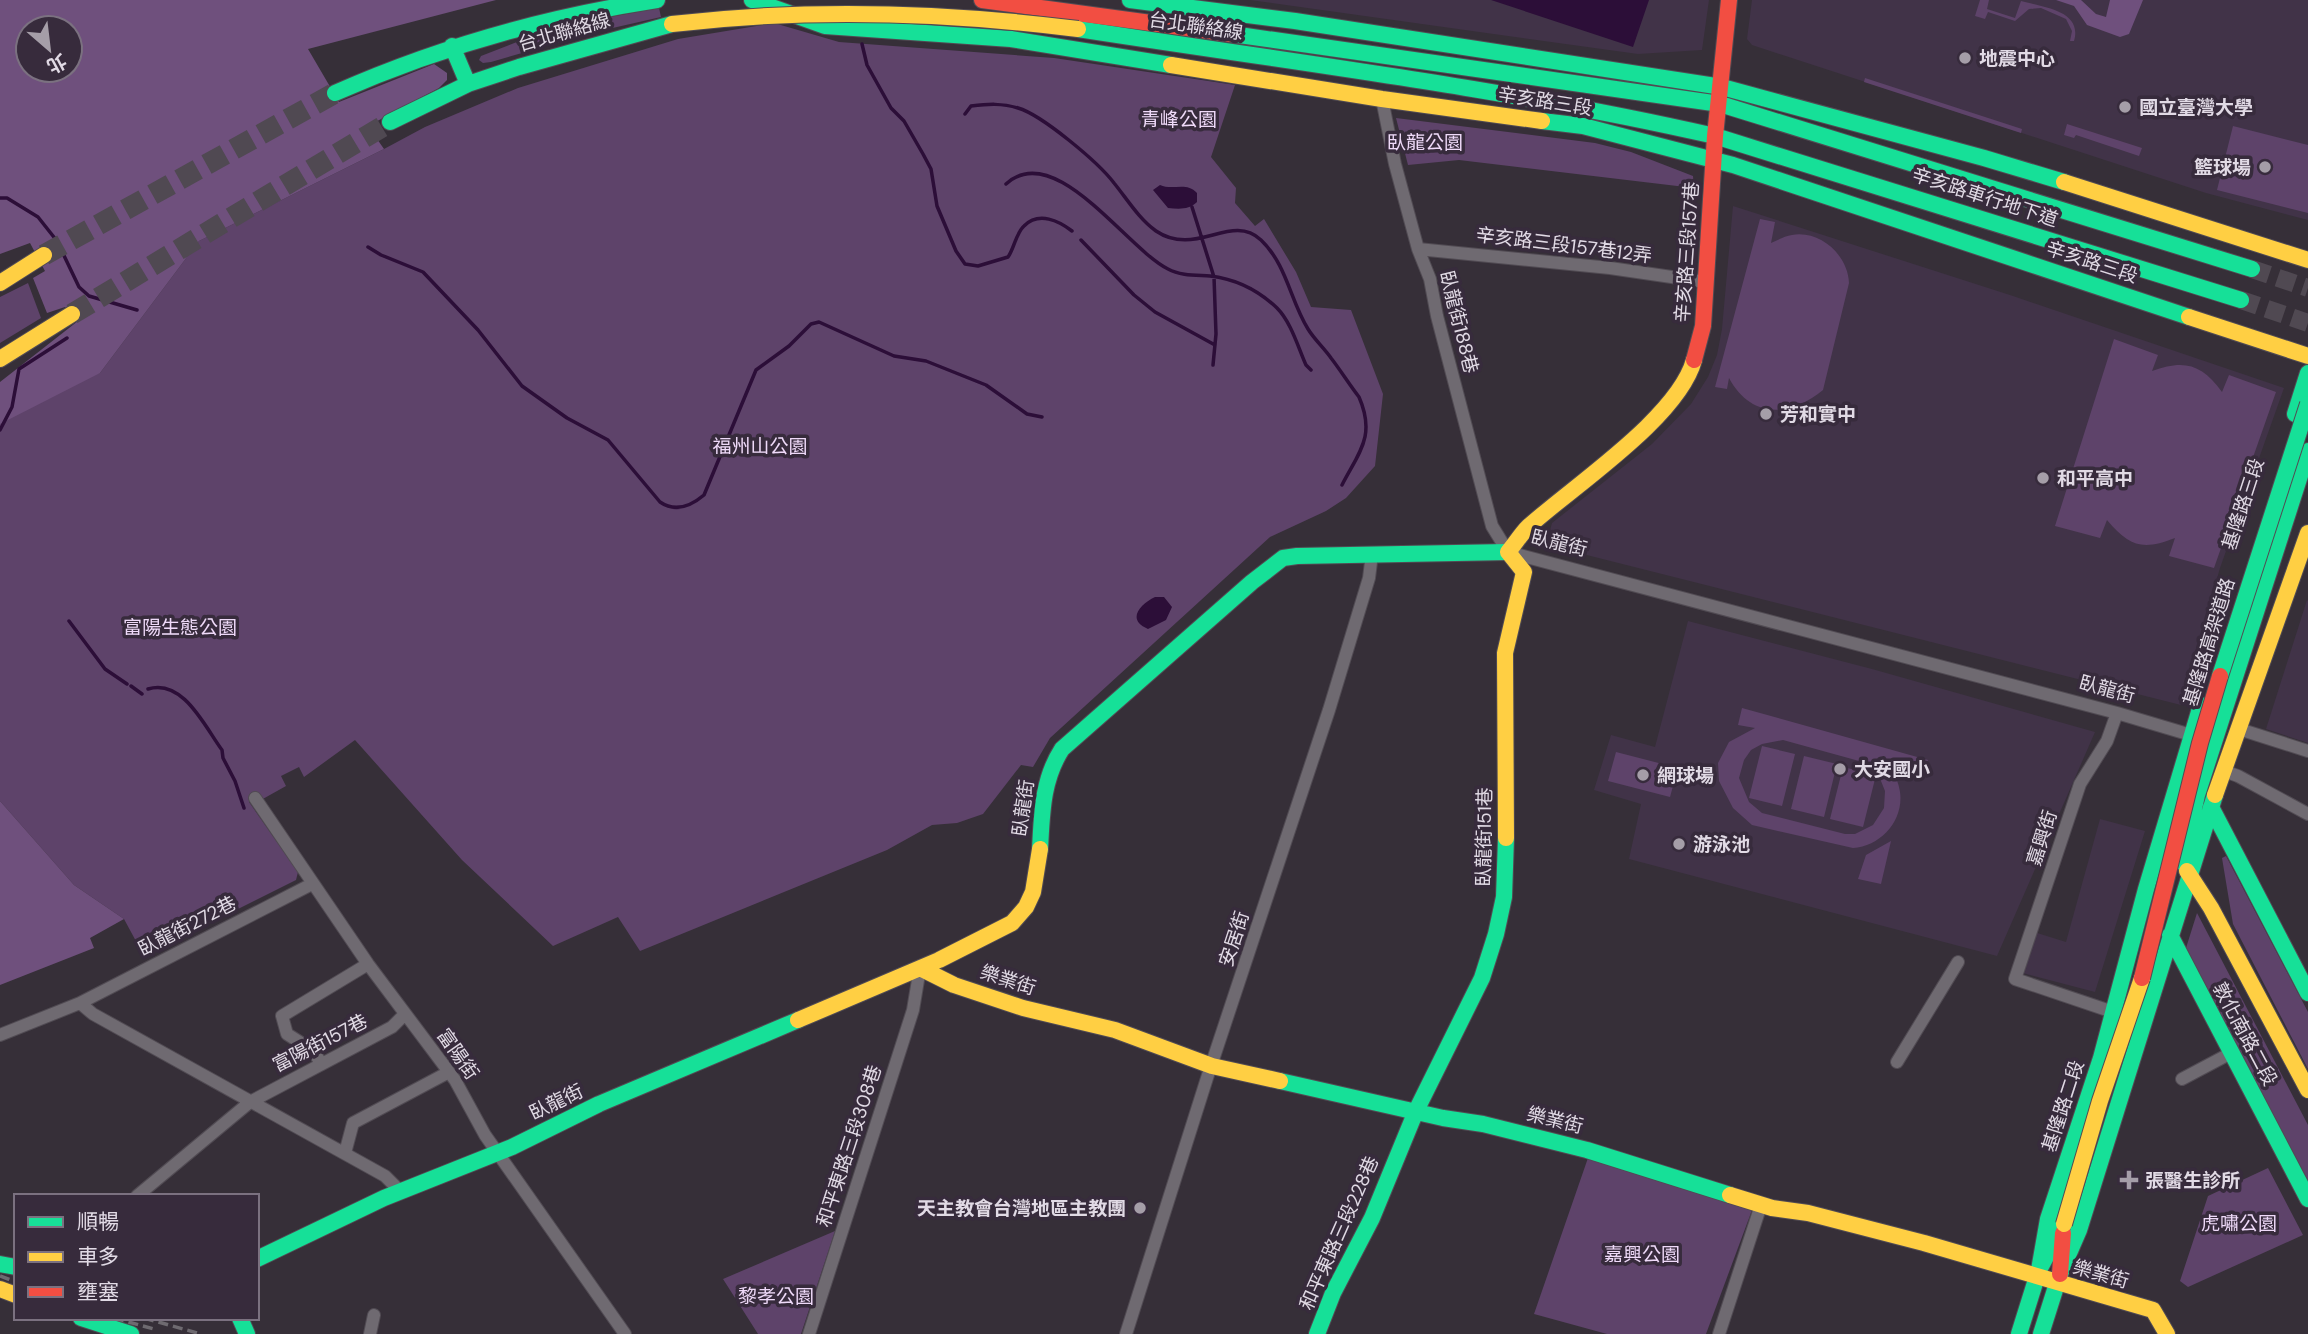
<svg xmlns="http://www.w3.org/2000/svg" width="2308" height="1334" viewBox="0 0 2308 1334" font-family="'DM Sans','Noto Sans TC',sans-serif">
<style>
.built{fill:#413348}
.green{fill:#5e436a;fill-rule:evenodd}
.forest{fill:#6f507d;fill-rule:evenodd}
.water{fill:#2c0e38}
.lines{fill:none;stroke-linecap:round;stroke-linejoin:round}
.stream{stroke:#2c0e38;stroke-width:3.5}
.primary-tunnel{stroke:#504952;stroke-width:18;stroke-dasharray:18 9;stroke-linecap:butt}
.highway-tunnel{stroke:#504952;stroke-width:21;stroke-dasharray:21 10;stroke-linecap:butt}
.street-casing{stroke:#514b53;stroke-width:14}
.fast-casing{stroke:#514b53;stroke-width:18}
.slow-casing{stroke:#514b53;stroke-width:18}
.jam-casing{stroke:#514b53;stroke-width:18}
.street{stroke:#6f6a71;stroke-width:12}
.fast{stroke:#16e098;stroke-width:16}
.slow{stroke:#ffcf43;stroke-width:16}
.jam{stroke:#f24e42;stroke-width:16}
.rail{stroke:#6e6a70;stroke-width:3.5;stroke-dasharray:10 5;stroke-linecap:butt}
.fast-bridge-casing{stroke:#514b53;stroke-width:18;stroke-linecap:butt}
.slow-bridge-casing{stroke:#514b53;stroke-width:18;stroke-linecap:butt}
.jam-bridge-casing{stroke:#514b53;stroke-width:18;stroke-linecap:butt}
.fast-bridge{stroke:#16e098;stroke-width:16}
.slow-bridge{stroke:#ffcf43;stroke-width:16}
.jam-bridge{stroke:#f24e42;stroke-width:16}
.poi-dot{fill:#a59ea8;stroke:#372b3c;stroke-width:2.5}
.labels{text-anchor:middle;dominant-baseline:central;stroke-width:7;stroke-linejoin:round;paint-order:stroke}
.street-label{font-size:19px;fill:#e1dae5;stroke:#372b3c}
.poi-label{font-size:19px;font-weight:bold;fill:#e1dae5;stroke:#372b3c;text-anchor:start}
.park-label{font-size:19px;fill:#efdaf9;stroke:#372b3c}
</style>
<rect width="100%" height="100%" fill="#362f38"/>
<path class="built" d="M 1250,0 L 1709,0 L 1702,50 L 1638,54 Z
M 1752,0 L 2308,0 L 2308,220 L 2206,193 L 1752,45 L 1747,39 Z
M 1733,206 L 2013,296 L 2284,388 L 2220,568 L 2181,705 L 1555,547 L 1549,534 L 1552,523 L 1652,444 L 1691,404 L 1708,377 L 1717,355 L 1722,329 Z
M 2307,600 L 2308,601 L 2308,743 L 2266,729 Z
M 1688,621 L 1872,669 L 2095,732 L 1997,956 L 1629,859 L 1641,804 L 1594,790 L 1611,735 L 1655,747 Z
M 2100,819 L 2145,831 L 2095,992 L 2019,972 L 2034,932 L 2066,942 Z"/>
<path class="green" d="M 1980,0 L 1989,0 L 1987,9 L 2015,18 L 2021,1 C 2042,7 2083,10 2074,41 L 2070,41 L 2072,31 L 2066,19 L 2041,8 L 2029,9 L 2015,21 L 1988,12 L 1985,19 L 1975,16 Z
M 659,8 L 661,17 L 595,32 L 491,62 L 483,63 L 479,60 L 481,56 L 532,36 L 577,23 Z
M 774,23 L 839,42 L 1054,58 L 1235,85 L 1211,157 L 1236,188 L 1235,203 L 1255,226 L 1264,219 L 1296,272 L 1311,307 L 1351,310 L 1383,394 L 1375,466 L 1346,498 L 1326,511 L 1270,537 L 1050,738 L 1033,767 L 1021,765 L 983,814 L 957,823 L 932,825 L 887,850 L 640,951 L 618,917 L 553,946 L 462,860 L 355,740 L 304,777 L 299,767 L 281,776 L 286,786 L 261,800 L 258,797 L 249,802 L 298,872 L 296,880 L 144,956 L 124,919 L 74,885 L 0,801 L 0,382 L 100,373 L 199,241 L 384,149 L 425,127 L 518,88 L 678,39 Z
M 1865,78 L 2022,129 L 2021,133 L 1864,82 Z
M 1396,118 L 1595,143 L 1631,152 L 1693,176 L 1694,188 L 1459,160 L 1408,165 Z
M 2067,124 L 2142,148 L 2139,156 L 2076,135 L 2074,138 L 2064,135 Z
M 2233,126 L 2308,145 L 2308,213 L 2217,190 Z
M 1760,219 L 1775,222 L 1771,243 C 1778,240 1785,236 1792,235 C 1820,230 1848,255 1849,283 L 1823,390 C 1790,417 1751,419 1729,378 L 1727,389 L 1715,387 Z
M 28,283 L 41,318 L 0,343 L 0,297 Z
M 2114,339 L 2158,355 L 2152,371 C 2184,359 2202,364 2222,392 L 2229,375 L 2276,392 L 2214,568 L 2169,556 L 2175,538 C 2142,551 2129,546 2107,520 L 2100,538 L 2055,526 Z
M 1742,708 L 1928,760 L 1923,775 L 1892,765 C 1894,774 1899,783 1900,792 C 1904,820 1881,846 1853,848 L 1752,825 L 1733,808 L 1719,781 L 1718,763 L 1729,742 L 1755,728 L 1738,725 ZM 1783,740 L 1870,764 L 1877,771 L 1885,791 L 1884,808 L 1873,825 L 1855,834 L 1845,834 L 1762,813 L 1749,802 L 1739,778 L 1744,760 L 1751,750 L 1762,744 Z
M 1762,746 L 1795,754 L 1782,806 L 1749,798 Z
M 1616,752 L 1678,768 L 1670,797 L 1608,781 Z
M 1804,756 L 1837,764 L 1824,817 L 1791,809 Z
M 1843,767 L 1876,775 L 1863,827 L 1830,819 Z
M 1891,841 L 1881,884 L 1858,879 L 1866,855 Z
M 2226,856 L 2308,1012 L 2308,1069 L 2233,924 L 2222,858 Z
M 2197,913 L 2308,1125 L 2308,1182 L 2186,948 Z
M 1589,1155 L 1755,1202 L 1706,1334 L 1607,1334 L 1534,1314 Z
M 2268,1168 L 2303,1235 L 2188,1287 L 2180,1281 L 2208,1196 Z
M 835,1231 L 801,1334 L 758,1334 L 723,1279 Z"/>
<path class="forest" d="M 0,0 L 496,0 L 308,49 L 339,102 L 434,64 L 447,73 L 447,80 L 439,88 L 368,126 L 384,149 L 199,241 L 100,373 L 0,424 L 0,382 L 78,321 L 65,307 L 47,313 L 33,278 L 45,271 L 30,243 L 0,254 ZM 28,28 L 70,28 L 70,70 L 28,70 Z
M 2056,0 L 2081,0 L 2096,14 L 2106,17 L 2110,0 L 2143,0 L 2129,34 L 2120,37 L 2087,25 L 2074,6 Z
M 0,801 L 74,885 L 124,919 L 90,938 L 94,948 L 0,985 Z"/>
<path class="water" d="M 1491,0 L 1649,0 L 1633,47 Z
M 1160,185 C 1173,191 1186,181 1197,193 L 1197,202 C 1189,210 1179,209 1168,208 L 1153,190 Z
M 1155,597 L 1164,597 L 1172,607 L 1166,620 L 1148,629 C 1126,620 1140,604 1155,597 Z"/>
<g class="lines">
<path class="stream" d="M 862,44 L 867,65 L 891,108 L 904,121 L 923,154 L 931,169 L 937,206 L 956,251 L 965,264 L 978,266 L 1008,257 C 1014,249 1016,233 1024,226 C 1039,211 1059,221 1072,231
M 965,114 L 971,106 C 988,104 1002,103 1018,108 C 1042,115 1098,162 1114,183 C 1127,199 1139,219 1156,231 C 1196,258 1231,212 1261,240 C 1287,265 1290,300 1308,329 C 1314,339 1324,348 1331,358 C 1341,371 1349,384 1359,397 C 1376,436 1359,452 1342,485
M 1006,184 C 1055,139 1127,249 1168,269 C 1181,276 1197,275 1210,276 C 1236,279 1258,290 1277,308 C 1291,322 1298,347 1306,365 L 1311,370
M 0,198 L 7,198 L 38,217 L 57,241 L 79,287 L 89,296 L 137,310
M 1192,207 L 1214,277 L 1216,334 L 1213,365
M 1081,240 L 1134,295 L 1155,312 L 1215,345
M 368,247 L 381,255 L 423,272 L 478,330 L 522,386 L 567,418 L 608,440 L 660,502 C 676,513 691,506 704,495 L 756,370 L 789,346 L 811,324 L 819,322 L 894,356 L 926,361 L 986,385 L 1027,414 L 1042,417
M 0,430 L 12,407 L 19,369 L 67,338
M 69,621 L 105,669 L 127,684
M 131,686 L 142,694
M 148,689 C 183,678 205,727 222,750 L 223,758 L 235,781 L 244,808"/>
<path class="primary-tunnel" d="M 2252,269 L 2308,288
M 2241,300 L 2308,323"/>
<path class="highway-tunnel" d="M 44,255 L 335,93
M 72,314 L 390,122"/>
<defs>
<path id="street" d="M 1382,99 L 1395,164 L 1418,249 L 1430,279 L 1437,316 L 1492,526 L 1508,552 L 2117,713 L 2191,735
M 1418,249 L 1610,268 L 1706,282
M 2239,729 L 2308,751
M 2224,771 L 2238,776 L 2308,814
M 255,798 L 368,964 L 455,1080 L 485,1135 L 625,1334
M 80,1003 L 312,884
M 2113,1012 L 2015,979 L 2080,784 L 2107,741 L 2117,713
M 0,1035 L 80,1003 L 93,1014 L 385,1176 L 401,1192
M 1897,1062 L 1958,962
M 322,1064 L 312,1050 L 287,1034 L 282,1016 L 368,964
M 2182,1079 L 2231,1053
M 345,1153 L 353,1123 L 449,1072
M 137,1196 L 250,1102 L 392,1027 L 405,1014
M 370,1334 L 374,1315
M 809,1334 L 913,1010 L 920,968
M 1126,1334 L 1207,1078 L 1329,710 L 1369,578 L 1372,554
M 1719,1334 L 1761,1205"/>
<path id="fast" d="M 752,0 L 825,26 L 1011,39 L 1171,65
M 1130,0 L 1295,21 L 1722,87 L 1984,158 L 2064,182
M 1078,29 C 1291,62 1505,88 1715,136
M 1232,34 L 1720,104
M 452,46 L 468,84
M 335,93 C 439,47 545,17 657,0
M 1720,104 L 2252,269
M 1542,121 L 1583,126 L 1733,165 L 2189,317
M 390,122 L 468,84 L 519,67 L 672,24
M 1715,136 L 2241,300
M 2295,414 L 2308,373
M 2211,807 L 2308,993
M 1040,849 C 1042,814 1042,780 1062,749 L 1252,582 L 1283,558 L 1297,556 L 1508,552
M 2182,862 L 2197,795 L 2308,451
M 2170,935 L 2308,1199
M 1280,1081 L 1443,1118 L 1483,1124 L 1587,1150 L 1730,1195
M 257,1259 L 384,1198 L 512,1147 L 599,1104 L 798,1020
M 0,1264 L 16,1267
M 2039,1270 L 2064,1224
M 81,1318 L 131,1334
M 240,1318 L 247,1334
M 1317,1334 L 1333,1293 L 1372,1218 L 1416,1111 L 1482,978 L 1496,934 L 1504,897 L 1506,838
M 2019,1334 L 2039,1270 L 2048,1219 L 2101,1058 L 2146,889 L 2201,705
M 2041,1334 L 2060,1274 L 2079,1230 L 2215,795"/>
<path id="slow" d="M 1171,65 L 1382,99 L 1542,121
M 2064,182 L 2308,260
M 0,283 L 44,255
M 2189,317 L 2308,356
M 0,359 L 72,314
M 1508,552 C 1515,544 1521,534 1528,527 C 1573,486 1678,418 1694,360
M 2215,795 L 2308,533
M 1506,838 L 1505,653 L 1524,572 L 1508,552
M 2187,871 L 2211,908 L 2308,1090
M 920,968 L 954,985 L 1023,1008 L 1115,1030 L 1212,1066 L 1280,1081
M 798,1020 L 939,960 L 1012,923 L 1026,907 L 1033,892 L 1040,849
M 1730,1195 L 1772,1208 L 1808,1213 L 1924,1243 L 2153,1310 L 2167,1334
M 0,1289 L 16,1295"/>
<path id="jam" d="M 982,0 L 1232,34
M 1694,360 L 1703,326 L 1715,136 L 1729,0
M 2060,1274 L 2063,1233"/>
</defs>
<use href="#street" class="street-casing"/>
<use href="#fast" class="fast-casing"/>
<use href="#slow" class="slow-casing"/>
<use href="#jam" class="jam-casing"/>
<use href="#street" class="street"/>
<use href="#fast" class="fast"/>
<use href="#slow" class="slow"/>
<use href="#jam" class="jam"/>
<path class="rail" d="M 0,1276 L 16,1282
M 114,1318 L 154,1329
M 144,1318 L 201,1334"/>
<defs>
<path id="fast-bridge" d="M 2220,676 L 2308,404"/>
<path id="slow-bridge" d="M 672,24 C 808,8 942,12 1078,29
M 2064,1224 L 2100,1101 L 2142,978"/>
<path id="jam-bridge" d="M 2142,978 L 2200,743 L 2220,676"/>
</defs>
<use href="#fast-bridge" class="fast-bridge-casing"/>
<use href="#slow-bridge" class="slow-bridge-casing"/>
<use href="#jam-bridge" class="jam-bridge-casing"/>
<use href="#fast-bridge" class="fast-bridge"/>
<use href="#slow-bridge" class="slow-bridge"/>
<use href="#jam-bridge" class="jam-bridge"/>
</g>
<g class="poi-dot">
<circle cx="1965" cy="58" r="7"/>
<circle cx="2125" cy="107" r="7"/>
<circle cx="2265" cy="167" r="7"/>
<circle cx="1766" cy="414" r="7"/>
<circle cx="2043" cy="478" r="7"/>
<circle cx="1840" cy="769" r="7"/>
<circle cx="1643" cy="775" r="7"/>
<circle cx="1679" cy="844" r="7"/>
<path d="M2125.5 1169.5h7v7h7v7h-7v7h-7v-7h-7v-7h7z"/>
<circle cx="1140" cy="1208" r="7"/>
</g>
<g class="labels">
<g class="street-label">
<text transform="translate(1196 26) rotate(8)">台北聯絡線</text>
<text transform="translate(564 32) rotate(-16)">台北聯絡線</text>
<text transform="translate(1545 101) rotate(9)">辛亥路三段</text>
<text transform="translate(1985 197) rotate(18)">辛亥路車行地下道</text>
<text transform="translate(1564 245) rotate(7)">辛亥路三段157巷12弄</text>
<text transform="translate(1687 252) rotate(-86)">辛亥路三段157巷</text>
<text transform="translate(2092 262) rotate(18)">辛亥路三段</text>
<text transform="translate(1459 322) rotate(76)">臥龍街188巷</text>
<text transform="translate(2243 504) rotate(-72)">基隆路三段</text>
<text transform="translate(1559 543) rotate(14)">臥龍街</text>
<text transform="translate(2209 642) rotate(-73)">基隆路高架道路</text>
<text transform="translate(2107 689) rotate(15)">臥龍街</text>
<text transform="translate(1023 808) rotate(-82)">臥龍街</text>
<text transform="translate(1484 837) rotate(-89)">臥龍街151巷</text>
<text transform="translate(2042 838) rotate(-72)">嘉興街</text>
<text transform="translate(187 926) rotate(-27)">臥龍街272巷</text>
<text transform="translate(1234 939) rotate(-72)">安居街</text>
<text transform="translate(1008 980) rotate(18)">樂業街</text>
<text transform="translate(2245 1034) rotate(62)">敦化南路二段</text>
<text transform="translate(320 1043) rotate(-27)">富陽街157巷</text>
<text transform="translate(458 1054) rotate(55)">富陽街</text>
<text transform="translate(556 1102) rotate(-26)">臥龍街</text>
<text transform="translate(2063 1106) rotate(-72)">基隆路二段</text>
<text transform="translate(1555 1120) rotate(14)">樂業街</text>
<text transform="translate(849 1146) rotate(-72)">和平東路三段308巷</text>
<text transform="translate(1339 1233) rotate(-66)">和平東路三段228巷</text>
<text transform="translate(2101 1274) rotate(16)">樂業街</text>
</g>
<g class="poi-label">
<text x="1979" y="58">地震中心</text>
<text x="2139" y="107">國立臺灣大學</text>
<text x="2251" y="167" text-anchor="end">籃球場</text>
<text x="1780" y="414">芳和實中</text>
<text x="2057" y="478">和平高中</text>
<text x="1854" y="769">大安國小</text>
<text x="1657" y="775">網球場</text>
<text x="1693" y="844">游泳池</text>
<text x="2145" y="1180">張醫生診所</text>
<text x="1126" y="1208" text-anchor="end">天主教會台灣地區主教團</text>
</g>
<g class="park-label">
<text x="1179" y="119">青峰公園</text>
<text x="1425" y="142">臥龍公園</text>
<text x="760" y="446">福州山公園</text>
<text x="180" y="627">富陽生態公園</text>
<text x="2239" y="1223">虎嘯公園</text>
<text x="1642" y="1254">嘉興公園</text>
<text x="776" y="1296">黎孝公園</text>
</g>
</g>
<rect x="14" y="1194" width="245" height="126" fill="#372b3c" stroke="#7b7180" stroke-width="2"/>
<rect x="28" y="1217" width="35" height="10" fill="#16e098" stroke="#7b7180" stroke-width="2"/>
<text x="77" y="1229" font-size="21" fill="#e1dae5">順暢</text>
<rect x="28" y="1252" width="35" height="10" fill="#ffcf43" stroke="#7b7180" stroke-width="2"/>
<text x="77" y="1264" font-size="21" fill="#e1dae5">車多</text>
<rect x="28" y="1287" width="35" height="10" fill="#f24e42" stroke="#7b7180" stroke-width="2"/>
<text x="77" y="1299" font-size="21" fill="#e1dae5">壅塞</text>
<g transform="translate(49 49) rotate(152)"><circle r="33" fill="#372b3c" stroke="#7b7180" stroke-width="2"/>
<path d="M0-5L12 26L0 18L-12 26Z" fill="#a59ea8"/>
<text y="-10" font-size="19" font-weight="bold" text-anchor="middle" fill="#e1dae5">北</text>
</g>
</svg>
